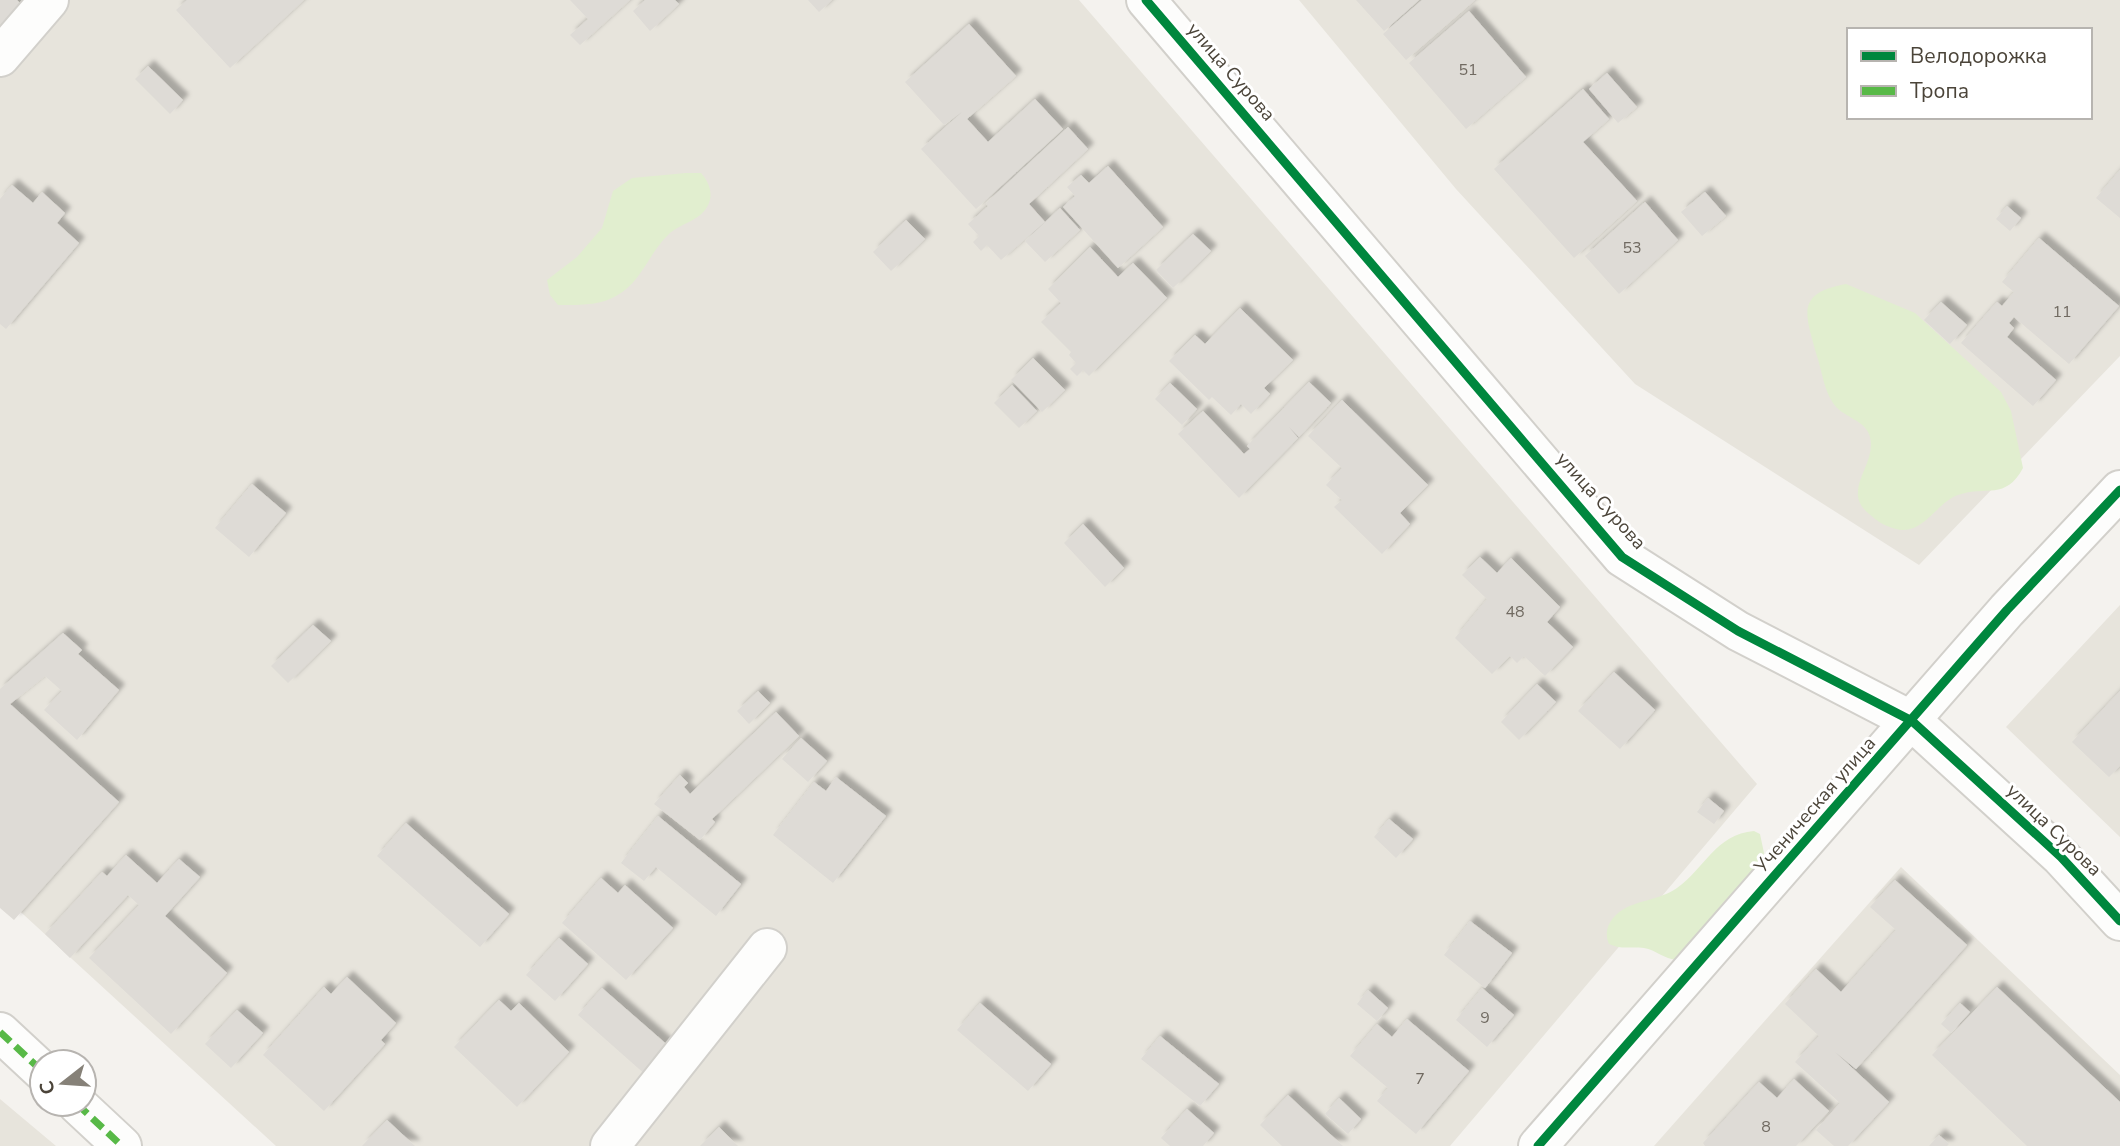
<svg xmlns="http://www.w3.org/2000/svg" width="2120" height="1146" viewBox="0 0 2120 1146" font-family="'Nunito Sans',sans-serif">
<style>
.residential{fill:#e7e4dc;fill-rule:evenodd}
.green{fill:#e1eecf}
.building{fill:#dedbd6;filter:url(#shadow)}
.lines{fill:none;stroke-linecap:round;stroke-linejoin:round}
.minor-casing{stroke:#d2d0cb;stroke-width:42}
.minor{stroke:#fdfdfc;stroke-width:38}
.quiet{stroke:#58b947;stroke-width:7;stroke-dasharray:14 7;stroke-linecap:butt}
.cycleway-casing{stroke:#fff;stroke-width:13}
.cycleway{stroke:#00873e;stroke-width:9}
.labels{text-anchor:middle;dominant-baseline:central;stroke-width:6;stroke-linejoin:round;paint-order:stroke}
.number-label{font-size:16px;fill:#706a61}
.street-label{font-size:19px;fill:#4b4439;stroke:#fff}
</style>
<defs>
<filter id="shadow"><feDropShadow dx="6" dy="-6" stdDeviation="2" flood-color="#0004"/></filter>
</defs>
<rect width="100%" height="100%" fill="#f4f2ee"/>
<path class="residential" d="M 0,0 L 1079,0 L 1757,784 L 1450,1146 L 276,1146 L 0,893 Z
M 1299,0 L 2120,0 L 2120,356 L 1919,565 L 1635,384 L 1456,189 ZM 1849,30 L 2090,30 L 2090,117 L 1849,117 Z
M 2120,605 L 2120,837 L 2006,727 Z
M 1901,867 L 2120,1075 L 2120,1146 L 1654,1146 Z
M 0,1099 L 56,1146 L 0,1146 Z"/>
<path class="green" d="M 686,173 L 701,173 C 710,183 714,196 707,207 C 698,222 680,223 668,235 C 649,253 641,283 616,296 C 599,306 577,305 558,305 L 550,295 L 547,280 L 577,257 L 602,228 L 613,191 L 632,178 Z
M 1846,284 L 1915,313 L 2001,392 L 2011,411 L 2023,468 C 2005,501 1987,485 1958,495 C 1937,502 1923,536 1896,529 C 1884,526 1877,521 1868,513 C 1840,489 1880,463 1869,434 C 1863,419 1842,417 1833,403 C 1823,388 1822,370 1816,353 C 1805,313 1796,293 1846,284 Z
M 1754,831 L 1760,834 L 1764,853 L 1758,877 L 1677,960 C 1664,959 1656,950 1644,948 C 1629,946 1623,950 1609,944 C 1604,933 1608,922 1617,914 C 1632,900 1659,901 1677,888 C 1704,869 1716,834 1754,831 Z"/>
<path class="building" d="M 0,0 L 17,0 L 24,7 L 0,29 Z
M 187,0 L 304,0 L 230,68 L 176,10 Z
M 570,0 L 630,0 L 580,45 L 570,35 L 588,19 Z
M 645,0 L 675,0 L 679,4 L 650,31 L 633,11 Z
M 808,0 L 832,0 L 819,12 Z
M 1356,0 L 1419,0 L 1384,31 Z
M 1422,0 L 1475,0 L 1406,60 L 1383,34 Z
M 1469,11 L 1526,77 L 1466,129 L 1409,63 Z
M 969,24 L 1016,76 L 967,119 L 988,142 L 1035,99 L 1063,129 L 976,209 L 921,149 L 962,112 L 944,125 L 905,82 Z
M 148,66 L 183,100 L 170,114 L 135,79 Z
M 1607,73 L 1637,107 L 1618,123 L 1589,89 Z
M 1583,89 L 1609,119 L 1583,142 L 1637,201 L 1574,258 L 1494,169 Z
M 1068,127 L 1088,149 L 1029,204 L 1045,222 L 1001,260 L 987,245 L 981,251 L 973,242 L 979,236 L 968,224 L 988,206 L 986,203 Z
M 1108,166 L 1163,227 L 1118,268 L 1063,207 L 1075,196 L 1067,187 L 1081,175 L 1089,183 Z
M 2120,170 L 2120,218 L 2096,198 Z
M 12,185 L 33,203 L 42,192 L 65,213 L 57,223 L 79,243 L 6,329 L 0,324 L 0,199 Z
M 1705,192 L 1726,216 L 1702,236 L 1681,212 Z
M 1645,202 L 1678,240 L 1619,294 L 1585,256 Z
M 2007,206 L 2021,218 L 2010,231 L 1996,219 Z
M 1060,208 L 1080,230 L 1045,262 L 1025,241 Z
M 906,220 L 925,239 L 891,271 L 873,252 Z
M 1193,234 L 1211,251 L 1173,288 L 1156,270 Z
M 2039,238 L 2119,306 L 2069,364 L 2014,317 L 2009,323 L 2014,328 L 2007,337 L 2056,380 L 2033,406 L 1961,343 L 1997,302 L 2002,306 L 2014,292 L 2002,282 Z
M 1090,247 L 1118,277 L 1133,263 L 1167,298 L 1089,376 L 1083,370 L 1077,376 L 1070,369 L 1076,363 L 1069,355 L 1071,352 L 1041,322 L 1061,303 L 1048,289 Z
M 1941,302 L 1967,325 L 1950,344 L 1924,320 Z
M 1240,308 L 1293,360 L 1264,388 L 1270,394 L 1251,414 L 1241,404 L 1231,415 L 1212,397 L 1209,400 L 1169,361 L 1195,335 L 1205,344 Z
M 1033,358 L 1065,390 L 1042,412 L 1011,380 Z
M 1309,382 L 1331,403 L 1299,437 L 1289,427 L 1298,438 L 1239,498 L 1178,434 L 1203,411 L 1244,454 L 1250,449 L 1247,446 Z
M 1170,383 L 1197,409 L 1182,425 L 1155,399 Z
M 1012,385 L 1037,411 L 1019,428 L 994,403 Z
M 1342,400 L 1428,485 L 1400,513 L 1410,524 L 1382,554 L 1334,507 L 1342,500 L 1326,485 L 1342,468 L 1308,436 Z
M 252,484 L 286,513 L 249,557 L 215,528 Z
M 1083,524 L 1124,568 L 1105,587 L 1064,543 Z
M 1480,557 L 1497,573 L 1511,558 L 1560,607 L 1547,622 L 1573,647 L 1545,676 L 1524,656 L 1517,663 L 1510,656 L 1492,674 L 1455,638 L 1487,599 L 1462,575 Z
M 313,625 L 331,641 L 288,683 L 271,666 Z
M 63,633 L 82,650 L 78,654 L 119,690 L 77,740 L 44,710 L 62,691 L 45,676 L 10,704 L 119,802 L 14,920 L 0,908 L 0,689 Z
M 1614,672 L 1655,710 L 1620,749 L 1578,711 Z
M 1537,684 L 1556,702 L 1519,740 L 1501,722 Z
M 758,691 L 770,703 L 749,724 L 737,711 Z
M 2120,691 L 2120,766 L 2109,777 L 2072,742 Z
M 776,712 L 799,736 L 712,819 L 715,822 L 700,840 L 654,804 L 680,775 L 688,783 L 684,787 L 690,794 Z
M 801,738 L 827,761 L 808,782 L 782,759 Z
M 836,777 L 886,816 L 833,883 L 773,835 L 814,782 L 826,791 Z
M 1708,798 L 1724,811 L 1714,824 L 1697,812 Z
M 658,816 L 741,884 L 716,916 L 656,867 L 644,881 L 621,863 Z
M 1389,819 L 1413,839 L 1396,858 L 1374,837 Z
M 406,823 L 509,914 L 480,947 L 377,856 Z
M 126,855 L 157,883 L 179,859 L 200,877 L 165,916 L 227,973 L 171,1034 L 89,958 L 139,905 L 128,895 L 70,958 L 45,934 L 102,872 L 107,876 Z
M 601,878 L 618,893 L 625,885 L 673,928 L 626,980 L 562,923 Z
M 1895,880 L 1967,945 L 1856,1069 L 1835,1052 L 1889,1102 L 1848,1146 L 1834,1146 L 1816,1130 L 1840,1103 L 1795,1062 L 1819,1036 L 1785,1004 L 1816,969 L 1841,992 L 1896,930 L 1870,907 Z
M 1470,921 L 1512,953 L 1485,988 L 1444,955 Z
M 559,938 L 588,964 L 555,1001 L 526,975 Z
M 347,977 L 396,1023 L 381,1040 L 385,1044 L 324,1111 L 263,1055 L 324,987 L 331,994 Z
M 1997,987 L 2120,1102 L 2120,1146 L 2027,1146 L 1932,1055 Z
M 602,988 L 672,1049 L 647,1076 L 578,1015 Z
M 1482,988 L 1514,1015 L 1487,1047 L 1456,1020 Z
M 1368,990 L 1388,1008 L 1377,1021 L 1357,1004 Z
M 499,1000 L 511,1011 L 519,1003 L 569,1052 L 517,1107 L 454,1047 Z
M 980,1003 L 1051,1064 L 1028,1091 L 957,1030 Z
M 1960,1003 L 1970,1012 L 1951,1033 L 1941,1024 Z
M 237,1010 L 263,1033 L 231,1068 L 205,1044 Z
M 1407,1019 L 1469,1071 L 1416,1134 L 1377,1101 L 1388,1088 L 1350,1056 L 1377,1024 L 1392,1037 Z
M 1160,1036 L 1219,1084 L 1200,1106 L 1141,1059 Z
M 1794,1079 L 1829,1111 L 1796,1146 L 1705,1146 L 1703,1143 L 1759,1082 L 1777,1098 Z
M 1288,1095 L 1343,1146 L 1282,1146 L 1260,1125 Z
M 1339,1098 L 1361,1119 L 1348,1134 L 1325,1114 Z
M 1187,1109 L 1214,1133 L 1203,1146 L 1170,1146 L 1161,1138 Z
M 387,1120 L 415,1146 L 362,1146 Z
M 719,1127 L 738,1146 L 700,1146 Z
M 1939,1135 L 1949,1144 L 1947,1146 L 1929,1146 Z"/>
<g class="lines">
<defs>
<path id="minor" d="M 1146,0 L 1622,557 L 1738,631 L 1912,721 L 2061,857 L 2120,921
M 0,57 L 49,0
M 0,1032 L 42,1071
M 77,1104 L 122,1146
M 610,1146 L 767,948
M 1538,1146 L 2007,610 L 2120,490"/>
</defs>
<use href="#minor" class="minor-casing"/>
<use href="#minor" class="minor"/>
<path class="quiet" d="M 0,1032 L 42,1071
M 77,1104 L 122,1146"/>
<defs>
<path id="cycleway" d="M 1146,0 L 1622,557 L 1738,631 L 1912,721 L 2061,857 L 2120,921
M 1538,1146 L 2007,610 L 2120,490"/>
</defs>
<use href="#cycleway" class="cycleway-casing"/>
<use href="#cycleway" class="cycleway"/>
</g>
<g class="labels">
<g class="number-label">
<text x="1468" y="70">51</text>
<text x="1632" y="248">53</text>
<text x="2062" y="312">11</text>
<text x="1515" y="612">48</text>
<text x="1485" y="1018">9</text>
<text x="1420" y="1079">7</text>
<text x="1766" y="1127">8</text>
</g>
<g class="street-label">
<text transform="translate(1231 72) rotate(49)">улица Сурова</text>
<text transform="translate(1601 501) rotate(48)">улица Сурова</text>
<text transform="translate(1815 805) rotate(-49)">Ученическая улица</text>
<text transform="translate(2054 830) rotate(44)">улица Сурова</text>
</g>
</g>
<rect x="1847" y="28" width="245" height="91" fill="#ffffff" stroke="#b7b4b0" stroke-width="2"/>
<rect x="1861" y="51" width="35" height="10" fill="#00873e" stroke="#b7b4b0" stroke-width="2"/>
<text x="1910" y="63" font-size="21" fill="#4b4439">Велодорожка</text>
<rect x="1861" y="86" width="35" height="10" fill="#58b947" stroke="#b7b4b0" stroke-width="2"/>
<text x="1910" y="98" font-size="21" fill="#4b4439">Тропа</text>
<g transform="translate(63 1083) rotate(253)"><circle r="33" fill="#ffffff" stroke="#b7b4b0" stroke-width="2"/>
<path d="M0-5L12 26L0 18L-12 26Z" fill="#868178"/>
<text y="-10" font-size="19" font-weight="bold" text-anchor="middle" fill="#4b4439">С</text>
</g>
</svg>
